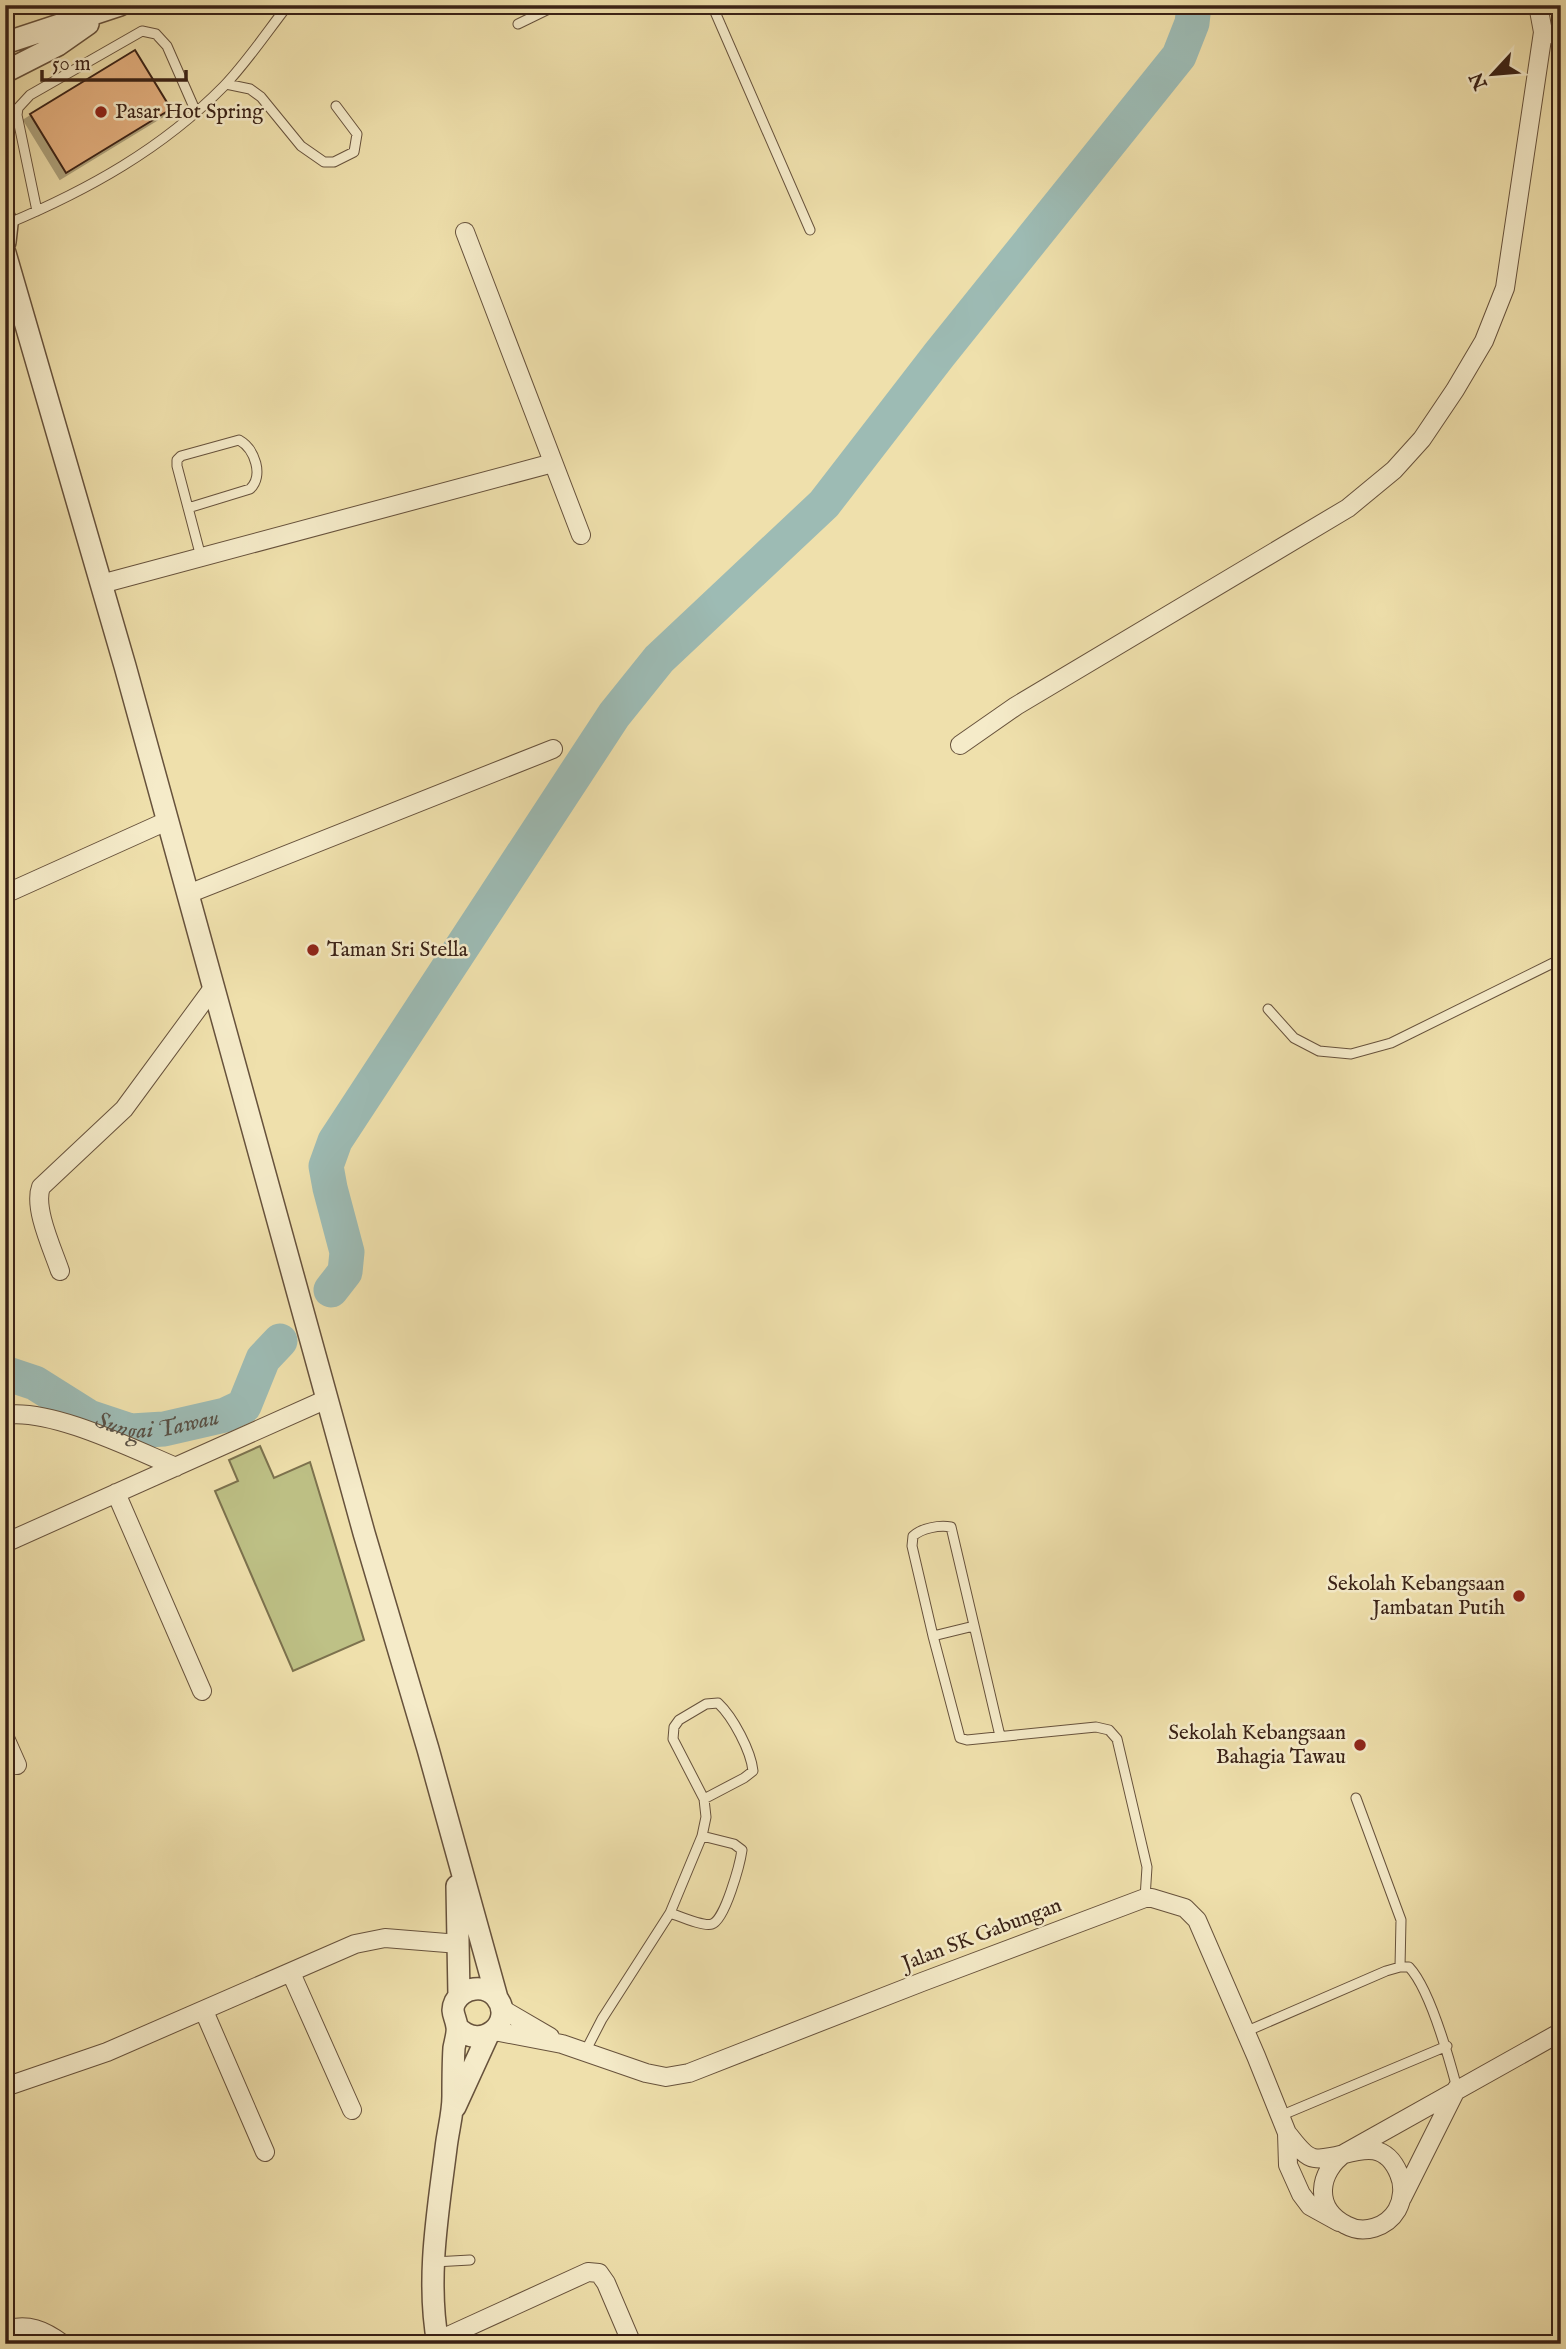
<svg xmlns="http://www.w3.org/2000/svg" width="1566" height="2349" viewBox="0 0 1566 2349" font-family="'IM FELL English',serif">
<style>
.green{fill:#bec186;stroke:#7c724e;stroke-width:2}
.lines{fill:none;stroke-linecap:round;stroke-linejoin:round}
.river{stroke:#9dbbb4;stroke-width:35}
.building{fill:#e7b382;stroke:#3a2216;stroke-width:2;filter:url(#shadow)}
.service-casing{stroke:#67523c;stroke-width:11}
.minor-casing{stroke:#67523c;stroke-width:20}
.tertiary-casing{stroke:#67523c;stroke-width:24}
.service{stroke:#f5ebc9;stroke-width:9}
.minor{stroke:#f5ebc9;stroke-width:18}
.tertiary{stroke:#f5ebc9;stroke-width:21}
.poi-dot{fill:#8f2418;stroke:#f5ebc9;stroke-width:2.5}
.labels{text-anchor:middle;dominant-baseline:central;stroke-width:5;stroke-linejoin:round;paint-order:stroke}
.poi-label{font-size:21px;fill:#3a2216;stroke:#f5ebc9;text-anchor:start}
.street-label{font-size:21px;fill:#3a2216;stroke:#f5ebc9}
.water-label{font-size:23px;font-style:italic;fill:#585045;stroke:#f5ebc9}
</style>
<defs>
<filter id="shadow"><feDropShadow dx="-6" dy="6" stdDeviation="0" flood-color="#0004"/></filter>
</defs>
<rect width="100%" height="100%" fill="#efe0ac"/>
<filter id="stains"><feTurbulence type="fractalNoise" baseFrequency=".00286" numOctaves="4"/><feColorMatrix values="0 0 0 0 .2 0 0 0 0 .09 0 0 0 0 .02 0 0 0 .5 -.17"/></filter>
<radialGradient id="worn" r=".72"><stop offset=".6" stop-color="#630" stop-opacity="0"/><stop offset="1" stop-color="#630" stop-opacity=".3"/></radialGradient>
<path class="green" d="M 260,1446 L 274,1478 L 310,1462 L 364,1640 L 293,1671 L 215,1491 L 238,1481 L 229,1460 Z"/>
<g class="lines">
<g class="river">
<path d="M 331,1290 L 345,1272 L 347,1252 L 330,1188 L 326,1166 L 335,1141 L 614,715 L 659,659 L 824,504 L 939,355 L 1179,56 L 1192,23 L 1194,5"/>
<path id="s1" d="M 5,1373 L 35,1383 L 89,1417 L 131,1431 L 164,1429 L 225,1415 L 244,1406 L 263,1359 L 280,1341"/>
</g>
</g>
<path class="building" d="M 135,50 L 171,109 L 66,173 L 30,114 Z"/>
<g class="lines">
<defs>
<path id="service" d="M 712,5 L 810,230
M 518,24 L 557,5
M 1543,32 L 1561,45
M 226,84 L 250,89 L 261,97 L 301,146 L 324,162 L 334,162 L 354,152 L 357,134 L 336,106
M 37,211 L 17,115 L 18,108 L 30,95 L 142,31 L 156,34 L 167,46 L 196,112
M 7,224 C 88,190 162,149 224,86 C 247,62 267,32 288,5
M 188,508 L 250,489 C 264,476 255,449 239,440 L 181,456 L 177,460 L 177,466 L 201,557
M 1268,1009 L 1294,1038 L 1319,1051 L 1351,1054 L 1391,1043 L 1561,959
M 933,1636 L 974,1626
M 1000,1736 L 951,1527 C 939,1525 922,1528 913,1536 L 912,1546 L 933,1636 L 960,1738 L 967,1740 L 1096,1727 L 1109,1730 L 1117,1739 L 1147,1867 L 1145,1898
M 1356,1798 L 1401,1920 L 1400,1967
M 670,1913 C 679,1916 704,1927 712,1924 C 725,1920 740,1864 742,1850 L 734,1844 L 702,1836
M 1245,2032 L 1386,1971 L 1400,1967 L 1409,1967 C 1430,1989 1449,2058 1457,2088
M 585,2052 L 602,2019 L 670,1913 L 702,1836 L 706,1817 L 704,1799 L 673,1739 L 674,1727 L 679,1720 L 706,1704 L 718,1703 C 733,1717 751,1751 753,1771 L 744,1778 L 704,1799
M 1280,2116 L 1447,2046
M 434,2262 L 470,2260"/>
<path id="minor" d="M 465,232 L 581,535
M 101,584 L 553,463
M 960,745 L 1016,706 L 1348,508 L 1394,470 L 1422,439 L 1455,390 L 1484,341 L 1505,288 L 1543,32 L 1538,5
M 5,894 L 167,821
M 188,894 L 553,749
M 60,1271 C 53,1250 33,1208 41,1187 L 124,1109 L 213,988
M 5,1415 C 51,1408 133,1449 176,1467
M 116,1493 L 202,1691
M 5,1543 L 327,1399
M 5,1738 L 17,1765
M 291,1973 L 352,2110
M 502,2009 L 550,2037
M 204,2011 L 265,2152
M 494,2031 L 562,2044 L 646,2073 L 666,2077 L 689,2073 L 922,1982 L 1145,1898 L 1152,1898 L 1185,1908 L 1197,1920 L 1256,2056 L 1287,2133 L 1288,2165 L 1301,2194 L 1310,2206 L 1339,2222
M 5,2087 L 107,2052 L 355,1944 L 385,1938 L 459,1944
M 1287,2133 C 1294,2141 1303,2156 1314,2158 C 1341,2163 1380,2128 1399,2174 C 1404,2185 1403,2199 1397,2210 C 1387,2227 1364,2235 1346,2225 C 1313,2208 1318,2172 1345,2153 L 1561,2032
M 1402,2198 L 1457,2088
M 5,2330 C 28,2323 44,2330 63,2344
M 437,2341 L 588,2272 L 599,2273 L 606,2283 L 632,2344"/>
<path id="tertiary" d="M 5,43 L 120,5
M 5,72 L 58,45 L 88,24
M 5,219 L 7,224 L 5,242
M 5,253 L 125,666 L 364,1533 L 428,1749 L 497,1998
M 457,1886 L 459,1996
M 455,2107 L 488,2035
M 438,2344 C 426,2279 438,2212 446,2148 C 448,2130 453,2114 453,2096 C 453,2080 453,2064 454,2048 C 455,2042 458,2033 457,2027 C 456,2017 450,2012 455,2002 C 463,1987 485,1984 496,1997 C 516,2021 482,2053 457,2027"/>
</defs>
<use href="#service" class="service-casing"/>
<use href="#minor" class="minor-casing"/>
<use href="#tertiary" class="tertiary-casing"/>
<use href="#service" class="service"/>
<use href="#minor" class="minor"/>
<use href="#tertiary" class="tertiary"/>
</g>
<g class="poi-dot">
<circle cx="101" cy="112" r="7"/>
<circle cx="313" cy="950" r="7"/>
<circle cx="1519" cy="1596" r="7"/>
<circle cx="1360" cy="1745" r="7"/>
</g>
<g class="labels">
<g class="poi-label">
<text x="115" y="112">Pasar Hot Spring</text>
<text x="327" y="950">Taman Sri Stella</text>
<text x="1505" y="1584" text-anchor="end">Sekolah Kebangsaan<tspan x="1505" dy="24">Jambatan Putih</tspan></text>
<text x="1346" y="1733" text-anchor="end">Sekolah Kebangsaan<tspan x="1346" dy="24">Bahagia Tawau</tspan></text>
</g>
<g class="street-label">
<text transform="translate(982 1935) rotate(-21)">Jalan SK Gabungan</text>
</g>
<g class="water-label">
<text stroke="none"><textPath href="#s1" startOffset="166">Sungai Tawau</textPath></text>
</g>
</g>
<rect width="1566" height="2349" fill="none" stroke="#efe0ac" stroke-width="28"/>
<rect x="7" y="7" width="1552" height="2335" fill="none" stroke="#3a2216" stroke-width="3.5"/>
<rect x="14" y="14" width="1538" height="2321" fill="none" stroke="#3a2216" stroke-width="2"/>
<g transform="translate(1493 74) rotate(244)" stroke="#f5ebc9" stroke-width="5" paint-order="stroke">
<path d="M0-5L12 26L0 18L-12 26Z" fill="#3a2216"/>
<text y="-10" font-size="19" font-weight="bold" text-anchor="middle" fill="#3a2216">N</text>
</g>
<path d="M42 70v10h144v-10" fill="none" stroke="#3a2216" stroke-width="3.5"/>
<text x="52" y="70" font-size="21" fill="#3a2216" stroke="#f5ebc9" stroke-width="5" paint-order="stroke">50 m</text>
<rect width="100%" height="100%" filter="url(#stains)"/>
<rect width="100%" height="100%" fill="url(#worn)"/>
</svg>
